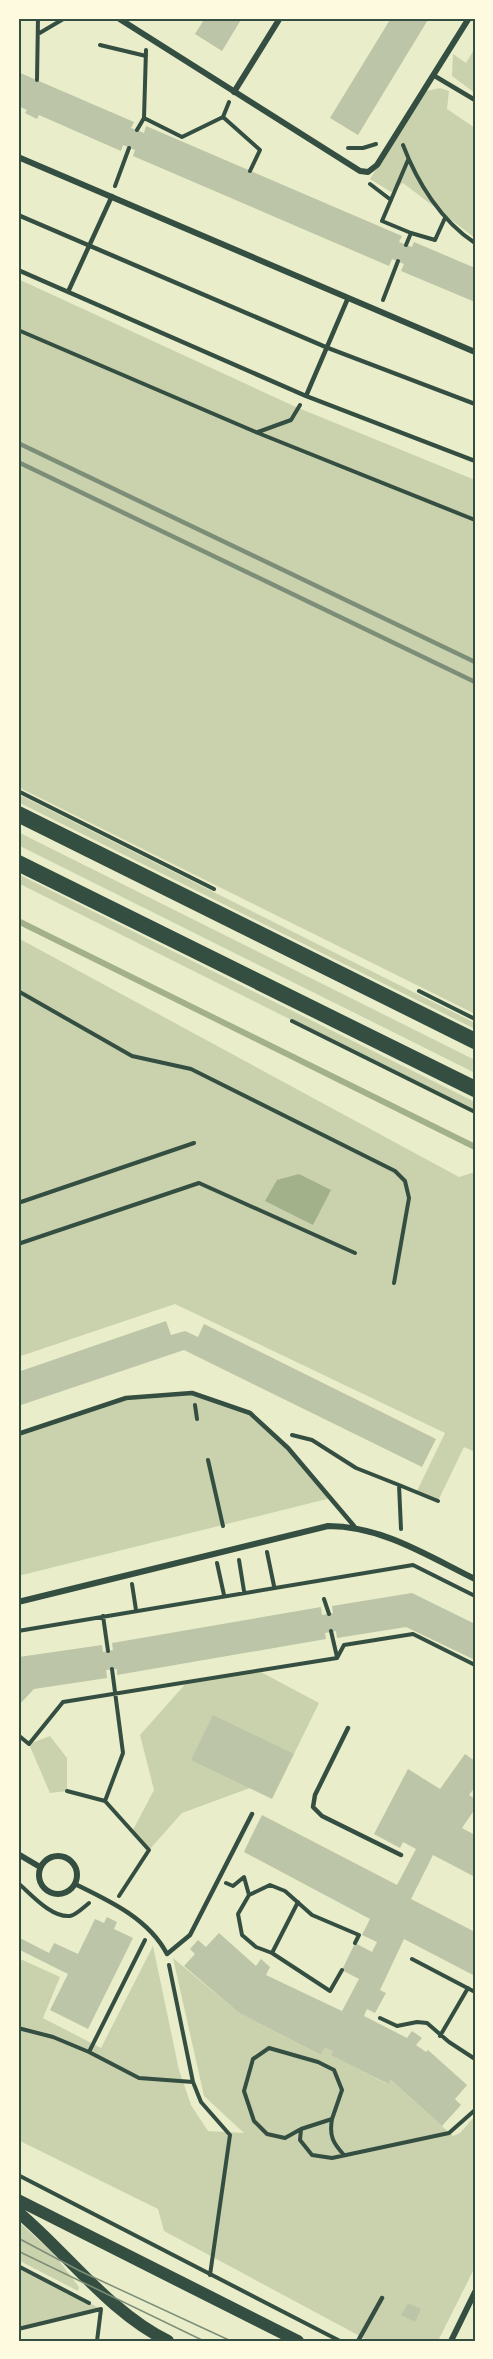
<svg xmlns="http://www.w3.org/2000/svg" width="493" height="2359" viewBox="0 0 493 2359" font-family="'Open Sans',sans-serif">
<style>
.green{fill:#cad2ad}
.water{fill:#a3b18a}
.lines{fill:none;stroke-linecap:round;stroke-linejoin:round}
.stream{stroke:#a3b18a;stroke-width:6}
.building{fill:#bcc5a7}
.path{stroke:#344e41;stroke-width:4}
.service{stroke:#344e41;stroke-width:4.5}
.minor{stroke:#344e41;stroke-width:6}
.secondary{stroke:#344e41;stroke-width:12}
.trunk{stroke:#344e41;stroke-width:16}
.tram{stroke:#7c8e77;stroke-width:1.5}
.rail{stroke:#7c8e77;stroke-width:4.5}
.neatline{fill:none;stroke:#344e41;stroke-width:2}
</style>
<rect width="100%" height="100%" fill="#e9edc9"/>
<path class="green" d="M 475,48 L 475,93 L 452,76 L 453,54 L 466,63 Z
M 440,88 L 449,91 L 447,109 L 475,128 L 475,238 L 403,183 L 391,192 L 370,179 L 426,91 Z
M 18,279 L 296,407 L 475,480 L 475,1014 L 18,787 Z
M 18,794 L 475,1023 L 475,1029 L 18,802 Z
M 18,832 L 475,1060 L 475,1073 L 18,845 Z
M 18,874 L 475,1102 L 475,1112 L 18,883 Z
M 18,938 L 459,1177 L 475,1172 L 475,1452 L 464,1447 L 438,1501 L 417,1491 L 445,1433 L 175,1304 L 18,1357 Z
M 192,1393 L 250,1413 L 270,1431 L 331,1498 L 18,1576 L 18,1434 L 126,1398 Z
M 257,1670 L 319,1703 L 294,1754 L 250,1788 L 182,1813 L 149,1850 L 133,1830 L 154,1790 L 140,1735 L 188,1681 Z
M 50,1736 L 67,1758 L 67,1791 L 50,1793 L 29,1744 Z
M 153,1946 L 179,2070 L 191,2105 L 208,2131 L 244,2133 L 204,2096 L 173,1958 L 239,2013 L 321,2055 L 325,2048 L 333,2052 L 332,2055 L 387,2084 L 391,2080 L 453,2136 L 460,2133 L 475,2116 L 475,2267 L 438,2341 L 369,2341 L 164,2231 L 158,2209 L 18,2140 L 18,1958 L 60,1977 L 43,2018 L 101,2048 Z
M 18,2221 L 53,2253 L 79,2287 L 78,2291 L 18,2260 Z
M 18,2266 L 101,2309 L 18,2329 Z"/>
<path class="water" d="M 299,1174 L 331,1190 L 313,1225 L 265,1201 L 277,1180 Z"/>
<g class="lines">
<path class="stream" d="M 18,921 L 475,1147"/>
</g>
<path class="building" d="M 205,18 L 242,18 L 222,51 L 195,34 Z
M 391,18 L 429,18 L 358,135 L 330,118 Z
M 18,72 L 134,122 L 131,128 L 137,130 L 144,133 L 146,126 L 402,236 L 399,242 L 412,247 L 414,242 L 475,268 L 475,302 L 401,271 L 404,264 L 392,259 L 389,266 L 133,156 L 135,150 L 123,145 L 121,151 L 39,115 L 37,119 L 25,113 L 27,110 L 18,106 Z
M 166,1321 L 171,1335 L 185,1331 L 198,1337 L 204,1324 L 436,1439 L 422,1467 L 184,1350 L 18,1406 L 18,1372 Z
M 412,1593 L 475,1624 L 475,1660 L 406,1627 L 337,1638 L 336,1631 L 325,1633 L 326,1639 L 117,1675 L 117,1669 L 106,1670 L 107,1678 L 34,1689 L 18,1706 L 19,1657 L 102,1645 L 103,1652 L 113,1650 L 112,1643 L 321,1607 L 322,1615 L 333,1613 L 332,1606 Z
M 213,1715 L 294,1754 L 272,1799 L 191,1760 Z
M 465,1754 L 475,1761 L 475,1787 L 469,1795 L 475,1799 L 475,1809 L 462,1828 L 475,1835 L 475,1877 L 433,1855 L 411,1899 L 475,1932 L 475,1976 L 404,1939 L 380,1990 L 386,1993 L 375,2013 L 367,2009 L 364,2016 L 407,2038 L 412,2031 L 422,2038 L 416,2045 L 426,2052 L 428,2050 L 467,2085 L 455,2099 L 461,2105 L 442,2126 L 391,2080 L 388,2084 L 331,2055 L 333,2052 L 325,2048 L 321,2055 L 239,2013 L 184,1966 L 195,1954 L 190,1949 L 198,1940 L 206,1947 L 219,1933 L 256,1966 L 261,1959 L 270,1967 L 266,1975 L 342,2011 L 359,1979 L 342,1970 L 355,1943 L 372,1952 L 377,1942 L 362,1935 L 370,1919 L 244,1852 L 250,1839 L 262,1815 L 397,1885 L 416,1849 L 403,1842 L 400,1848 L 374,1834 L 408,1769 L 440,1789 Z
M 107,1917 L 117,1922 L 114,1929 L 133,1938 L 88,2029 L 50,2010 L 68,1974 L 18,1949 L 18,1937 L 49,1953 L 54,1943 L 78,1954 L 95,1919 L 104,1923 Z
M 408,2303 L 421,2309 L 415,2322 L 401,2315 Z"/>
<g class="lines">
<path class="path" d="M 38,34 L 65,18
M 100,45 L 146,56
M 37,80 L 38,18
M 223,117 L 260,150 L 250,171
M 144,118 L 182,137 L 223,117 L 229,102
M 137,130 L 144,118 L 146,50
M 403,145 C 417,182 441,221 475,243
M 348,148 L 363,148 L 376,144
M 408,160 L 382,221 L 411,233
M 370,184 L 391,200
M 115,186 L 129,148
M 406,245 L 411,233 L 435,240 L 445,218
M 383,300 L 398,261
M 18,330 L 258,433 L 475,520
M 258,432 L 291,420 L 300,405
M 18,791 L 214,889
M 18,991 L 132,1056 L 191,1069 L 395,1171 L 405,1181 L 409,1198 L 394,1283
M 419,991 L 475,1019
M 292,1021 L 475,1112
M 18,1203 L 194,1143
M 18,1244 L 199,1183 L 355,1253
M 195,1405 L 197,1419
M 292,1435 L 312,1440 L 356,1468 L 399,1485 L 401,1529
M 208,1460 L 223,1526
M 399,1485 L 438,1501
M 267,1552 L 274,1586
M 239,1560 L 244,1591
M 217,1563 L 224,1595
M 132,1584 L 136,1610
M 324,1599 L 329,1614
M 103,1616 L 108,1651
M 18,1631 L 413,1565 L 475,1596
M 331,1631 L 337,1657
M 337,1658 L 344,1645 L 413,1634 L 475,1665
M 18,1735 L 29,1744 L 63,1702 L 337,1658
M 67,1791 L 105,1801 L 149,1850 L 119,1896
M 105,1801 L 123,1753 L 112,1669
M 18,1883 C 30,1893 51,1918 70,1916 C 76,1915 84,1907 89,1903
M 226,1883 L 233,1886 L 244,1877 L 249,1895
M 272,1953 L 298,1902
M 412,1959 L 475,1992
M 169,1965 L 193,2082 L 201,2102 L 230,2135 L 210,2275
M 342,1970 L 330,1991 L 272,1953 L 256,1947 L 242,1935 L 238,1914 L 249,1895 L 270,1885 L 285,1891 L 312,1915 L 359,1935 L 355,1943
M 380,2018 L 397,2026 L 417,2022 L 427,2023 L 449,2042 L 475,2059
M 18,2028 L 53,2037 L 89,2052 L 139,2078 L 193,2082
M 440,2036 L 468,1988
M 269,2048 L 318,2062 L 334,2070 L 342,2090 L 332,2119 L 301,2129 L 285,2138 L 267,2134 L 254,2121 L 244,2091 L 253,2059 Z
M 89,2052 L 145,1940
M 332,2119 C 329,2136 333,2143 344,2155
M 301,2129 L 300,2140 L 312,2155 L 332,2158 L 449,2133 L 475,2110
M 18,2175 L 340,2341
M 18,2266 L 89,2303
M 18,2329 L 101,2309 L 97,2341"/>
<path class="service" d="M 433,75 L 475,100
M 18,215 L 328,348 L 475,404
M 18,270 L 306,396 L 475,461
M 68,292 L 112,196
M 306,396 L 348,298
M 18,1434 L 126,1398 L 192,1393 L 250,1413 L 288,1448 L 354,1526
M 348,1728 L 315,1795 L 313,1807 L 322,1816 L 401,1855
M 75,1884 C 110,1901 149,1919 167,1954 L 190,1935 L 252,1814
M 358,2341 L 382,2298"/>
<path class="minor" d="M 118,18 L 360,171 L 368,172 L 377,165 L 469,18
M 234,92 L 280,18
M 18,157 L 475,352
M 18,1602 L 328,1526 C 382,1526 428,1556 475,1579
M 18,1854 L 40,1867
M39 1875a19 19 0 1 1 38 0a19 19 0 1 1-38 0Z
M 451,2341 L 475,2292"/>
<path class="secondary" d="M 18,2200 L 298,2341
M 18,2212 C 68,2254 109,2312 168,2341"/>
<path class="trunk" d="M 18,814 L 475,1041
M 18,863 L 475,1089"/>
<path class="tram" d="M 18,2238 L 80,2271 L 231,2341
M 18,2251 L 204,2341"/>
<path class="rail" d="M 18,443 L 475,662
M 18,462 L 475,682"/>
</g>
<rect width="493" height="2359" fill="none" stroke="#fefae0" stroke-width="39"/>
<rect x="20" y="20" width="454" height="2320" class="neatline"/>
</svg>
